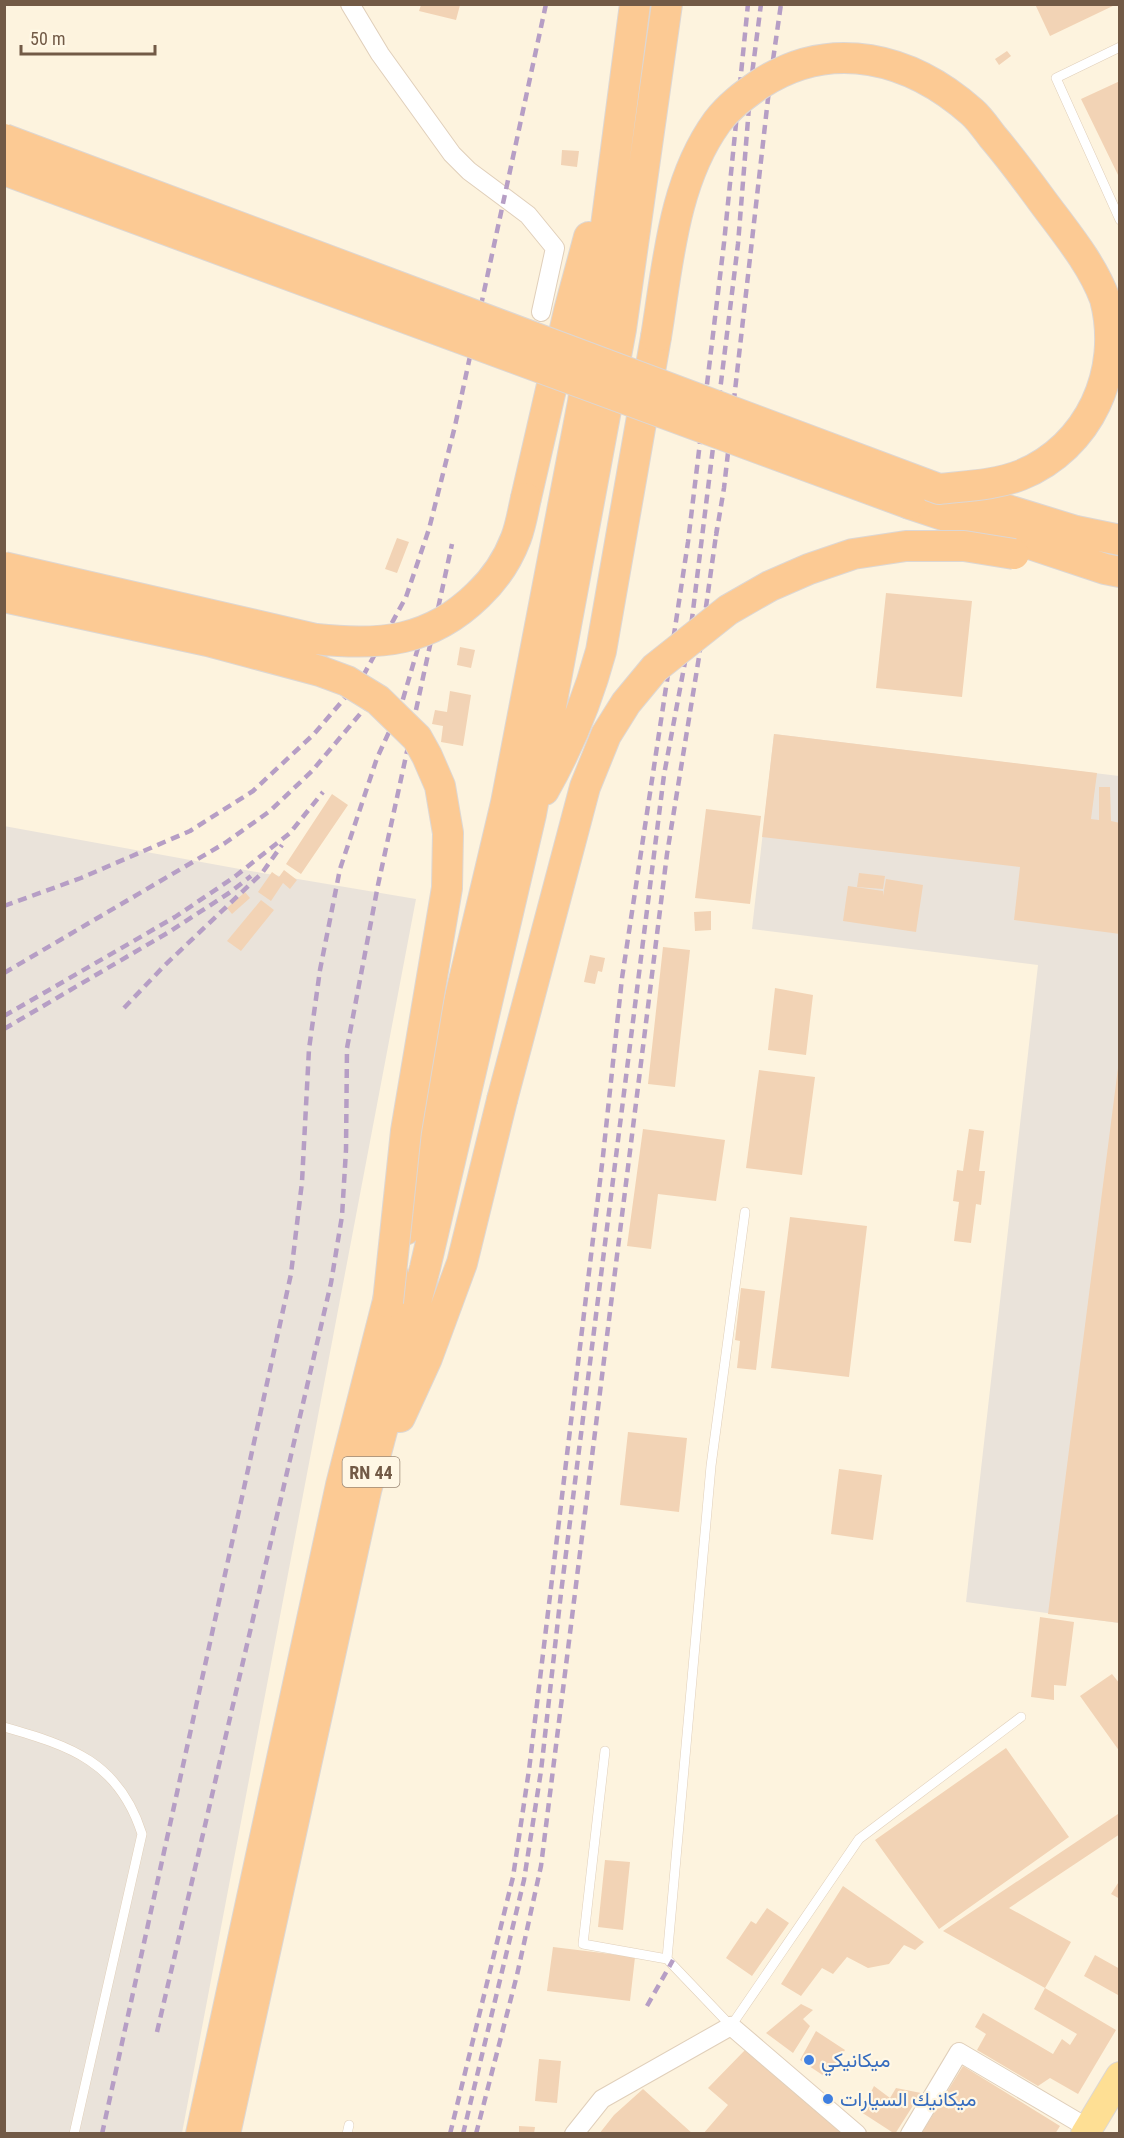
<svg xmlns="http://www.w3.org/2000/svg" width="1124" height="2138" viewBox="0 0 1124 2138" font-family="'Roboto Condensed',Vazirmatn,sans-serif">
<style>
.industrial{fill:#eae3da}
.building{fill:#f2d3b5}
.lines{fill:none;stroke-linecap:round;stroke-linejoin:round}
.service-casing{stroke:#e0cfba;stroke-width:10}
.minor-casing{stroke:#e0cfba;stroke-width:20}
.primary-casing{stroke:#ddd7d3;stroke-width:30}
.trunk-casing{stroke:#ddd7d3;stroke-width:32}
.service{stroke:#fff;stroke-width:9}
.minor{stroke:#fff;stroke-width:18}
.primary{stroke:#fedf94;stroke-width:28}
.trunk{stroke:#fcca94;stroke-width:30}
.rail{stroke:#b69ec5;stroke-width:4.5;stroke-dasharray:9 6;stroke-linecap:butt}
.trunk-bridge-casing{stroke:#ddd7d3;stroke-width:32;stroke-linecap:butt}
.trunk-bridge{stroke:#fcca94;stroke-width:30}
.shop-dot{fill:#3f7fe0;stroke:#fff7e5;stroke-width:2}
.labels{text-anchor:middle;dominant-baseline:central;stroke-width:4.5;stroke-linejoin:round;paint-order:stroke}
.shield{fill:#fff7e5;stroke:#9c8976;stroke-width:1.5}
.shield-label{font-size:18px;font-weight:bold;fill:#725a46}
.shop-label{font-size:20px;fill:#366cbe;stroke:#fff7e5;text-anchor:start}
</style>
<rect width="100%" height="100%" fill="#fdf3de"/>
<path class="industrial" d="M 774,734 L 1119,776 L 1119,1623 L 966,1602 L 1038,965 L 752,929 Z
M 4,826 L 262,873 L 416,899 L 182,2133 L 5,2133 Z"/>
<path class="building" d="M 1035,4 L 1117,4 L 1050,36 Z
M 421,5 L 460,5 L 456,20 L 419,11 Z
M 1007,51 L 1011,56 L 999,65 L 995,59 Z
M 1120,81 L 1120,179 L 1081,99 Z
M 562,150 L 579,151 L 577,167 L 561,165 Z
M 397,538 L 409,542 L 397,573 L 385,569 Z
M 886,593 L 972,601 L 962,697 L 876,688 Z
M 460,647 L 475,650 L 471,668 L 457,665 Z
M 450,691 L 471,695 L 463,746 L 441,742 L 443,726 L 432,724 L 435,710 L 447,712 Z
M 774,734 L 1097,773 L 1091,819 L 1099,820 L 1099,787 L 1110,787 L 1111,821 L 1120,823 L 1120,934 L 1014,920 L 1020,867 L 762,837 Z
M 332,794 L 348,805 L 301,874 L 286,864 Z
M 706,809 L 761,816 L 750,904 L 695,898 Z
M 284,870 L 297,880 L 290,889 L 283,883 L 271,901 L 258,892 L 272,872 L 279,877 Z
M 859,873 L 885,876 L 883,889 L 857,887 Z
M 886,879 L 923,885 L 916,932 L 843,921 L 848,886 L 883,891 L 883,896 Z
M 245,892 L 250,898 L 232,914 L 227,908 Z
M 261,900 L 274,910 L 241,951 L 227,941 Z
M 711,911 L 711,930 L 695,931 L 694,912 Z
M 663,947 L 690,950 L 675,1087 L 648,1084 Z
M 590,955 L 605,958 L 602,972 L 598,971 L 595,984 L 584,982 Z
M 775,988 L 813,995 L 806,1055 L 768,1050 Z
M 1118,1068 L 1120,1068 L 1120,1623 L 1048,1614 Z
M 759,1070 L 815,1077 L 802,1175 L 746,1168 Z
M 643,1129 L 725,1140 L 716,1201 L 658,1194 L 651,1249 L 627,1246 Z
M 969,1129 L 984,1131 L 979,1171 L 985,1171 L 981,1205 L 976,1204 L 971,1243 L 954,1241 L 959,1202 L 953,1201 L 957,1170 L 963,1171 Z
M 790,1217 L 867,1226 L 849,1377 L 771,1368 Z
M 741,1288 L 765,1291 L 756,1370 L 737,1368 L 740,1341 L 735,1340 Z
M 628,1432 L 687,1438 L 679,1512 L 620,1505 Z
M 839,1469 L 882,1475 L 873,1540 L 831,1534 Z
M 1040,1617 L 1074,1622 L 1066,1686 L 1054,1685 L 1054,1700 L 1031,1697 Z
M 1112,1674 L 1120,1684 L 1120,1752 L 1080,1696 Z
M 1006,1748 L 1069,1837 L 939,1929 L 875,1840 Z
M 1118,1814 L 1120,1834 L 1009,1908 L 1071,1942 L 1045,1988 L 1116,2030 L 1078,2094 L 1050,2078 L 1038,2086 L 977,2050 L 986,2034 L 975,2027 L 983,2013 L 1053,2054 L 1062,2039 L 1070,2045 L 1077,2034 L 1034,2009 L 1045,1988 L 943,1931 Z
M 605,1860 L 630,1862 L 623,1930 L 598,1927 Z
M 1120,1880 L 1120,1899 L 1111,1894 Z
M 843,1886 L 924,1942 L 915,1950 L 904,1945 L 889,1964 L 868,1968 L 847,1957 L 833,1974 L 822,1968 L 801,1996 L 781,1984 Z
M 767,1908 L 789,1923 L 752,1976 L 726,1958 L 751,1921 L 756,1924 Z
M 553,1947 L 635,1957 L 630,2001 L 547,1991 Z
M 1095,1955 L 1120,1969 L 1118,1995 L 1084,1976 Z
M 801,2004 L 813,2010 L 803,2019 L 810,2026 L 793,2053 L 766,2033 Z
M 816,2031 L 845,2050 L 827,2078 L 800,2060 Z
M 746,2049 L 843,2134 L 703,2134 L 728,2105 L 708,2088 Z
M 539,2059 L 561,2061 L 557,2103 L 535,2101 Z
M 963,2066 L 1060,2126 L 1055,2134 L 921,2134 Z
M 874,2086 L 890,2098 L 896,2088 L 921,2093 L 895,2134 L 861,2112 Z
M 643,2089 L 693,2134 L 599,2134 L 614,2115 Z
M 519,2126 L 535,2127 L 534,2134 L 519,2134 Z"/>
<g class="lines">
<defs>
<path id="service" d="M 1120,47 L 1056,78 L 1120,220
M 4,1727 C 71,1746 119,1762 142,1834 L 74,2134
M 605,1751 L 583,1944 L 667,1959 L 731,2026 L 859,1839 L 1021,1717
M 667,1959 L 711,1466 L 745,1212
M 347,2134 L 349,2125"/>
<path id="minor" d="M 350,4 L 380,54 L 452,154 L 469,171 L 528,215 L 555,248 L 541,312
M 574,2134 L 602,2099 L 731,2026 L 857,2134
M 910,2134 L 959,2052 L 1088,2128"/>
<path id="primary" d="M 1085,2134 L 1120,2076"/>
<path id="trunk" d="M 939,489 L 1076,531 L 1120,540
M 526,498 L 569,311 L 589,237
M 910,504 L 1105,569 L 1120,572
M 544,790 C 569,746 588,699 601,651 L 656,337
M 405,1230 L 506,803 L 583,402 L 635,4
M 400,1417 L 427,1358 L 462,1263 L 502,1100
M 201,2134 L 341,1485 L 394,1277
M 225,2134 L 366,1491 L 425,1268 L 531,814 L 621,329 L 667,4"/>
</defs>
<use href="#service" class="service-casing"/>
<use href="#minor" class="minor-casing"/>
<use href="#primary" class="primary-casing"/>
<use href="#trunk" class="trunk-casing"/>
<use href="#service" class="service"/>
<use href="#minor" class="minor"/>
<use href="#primary" class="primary"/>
<use href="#trunk" class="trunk"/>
<path class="rail" d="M 716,536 L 724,488 L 770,81 L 781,4
M 4,906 L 81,878 L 190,831 L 253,791 L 314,734 L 362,678 L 406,597 L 429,529 L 455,426 L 546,4
M 4,973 L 225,843 L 270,811 L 312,771 L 371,701
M 124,1008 L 165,965 L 262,873 L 282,845
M 4,1016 L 175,917 L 233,878 L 290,833 L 323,792
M 4,1029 L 169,932 L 229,893 L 251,876
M 647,2006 L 673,1960
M 157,2032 L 331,1283 L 342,1216 L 346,1150 L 347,1048 L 378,885 L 452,544
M 102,2134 L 291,1274 L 302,1182 L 309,1049 L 320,970 L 340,869 L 377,758 L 401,706 L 427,617
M 450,2134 L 513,1877 L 529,1770 L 603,1156 L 622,978 L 688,542 L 724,243 L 748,4
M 463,2134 L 524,1880 L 541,1771 L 561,1593 L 664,775 L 690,635 L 738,244 L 751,82 L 761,4
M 476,2134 L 517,1975 L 541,1866 L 667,854 L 699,657 L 717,528"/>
<defs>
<path id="trunk-bridge" d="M 4,139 L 939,489 C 966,486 996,485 1021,475 C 1089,447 1124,372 1105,299 C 1092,264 1066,233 1043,202 C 1027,180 1010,157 992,136 C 986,128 979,118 972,112 C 911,58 832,37 760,84 C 744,95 729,106 717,122 C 673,183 668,264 656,337
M 4,170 L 910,504
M 4,567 L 316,639 C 380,646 430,642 478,595 C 494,580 508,559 516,538 C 521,525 523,511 526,498
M 4,597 L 208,641 L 320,671 L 347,681 L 378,700 L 417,738 L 427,756 L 440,786 L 448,833 L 447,888 L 406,1131 L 388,1302
M 502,1100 L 585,787 L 606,735 L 626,703 L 655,668 L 728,610 L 770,586 L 809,569 L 853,554 L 906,546 L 964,546 L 1014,554"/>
</defs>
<use href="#trunk-bridge" class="trunk-bridge-casing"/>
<use href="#trunk-bridge" class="trunk-bridge"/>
</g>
<g class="shop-dot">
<circle cx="809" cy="2060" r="6"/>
<circle cx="828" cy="2099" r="6"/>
</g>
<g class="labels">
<rect class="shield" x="342.5" y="1457" width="57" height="30" rx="4.5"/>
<g class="shield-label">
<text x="371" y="1472">RN 44</text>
</g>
<g class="shop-label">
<text x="821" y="2060">ميكانيكي</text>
<text x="840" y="2099">ميكانيك السيارات</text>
</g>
</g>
<rect width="1124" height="2138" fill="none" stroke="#725a46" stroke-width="12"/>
<path d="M21 45v9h134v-9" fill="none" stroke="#725a46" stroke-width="3"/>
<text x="30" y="45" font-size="18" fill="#725a46" stroke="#fff7e5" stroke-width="4.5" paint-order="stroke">50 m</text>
</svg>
